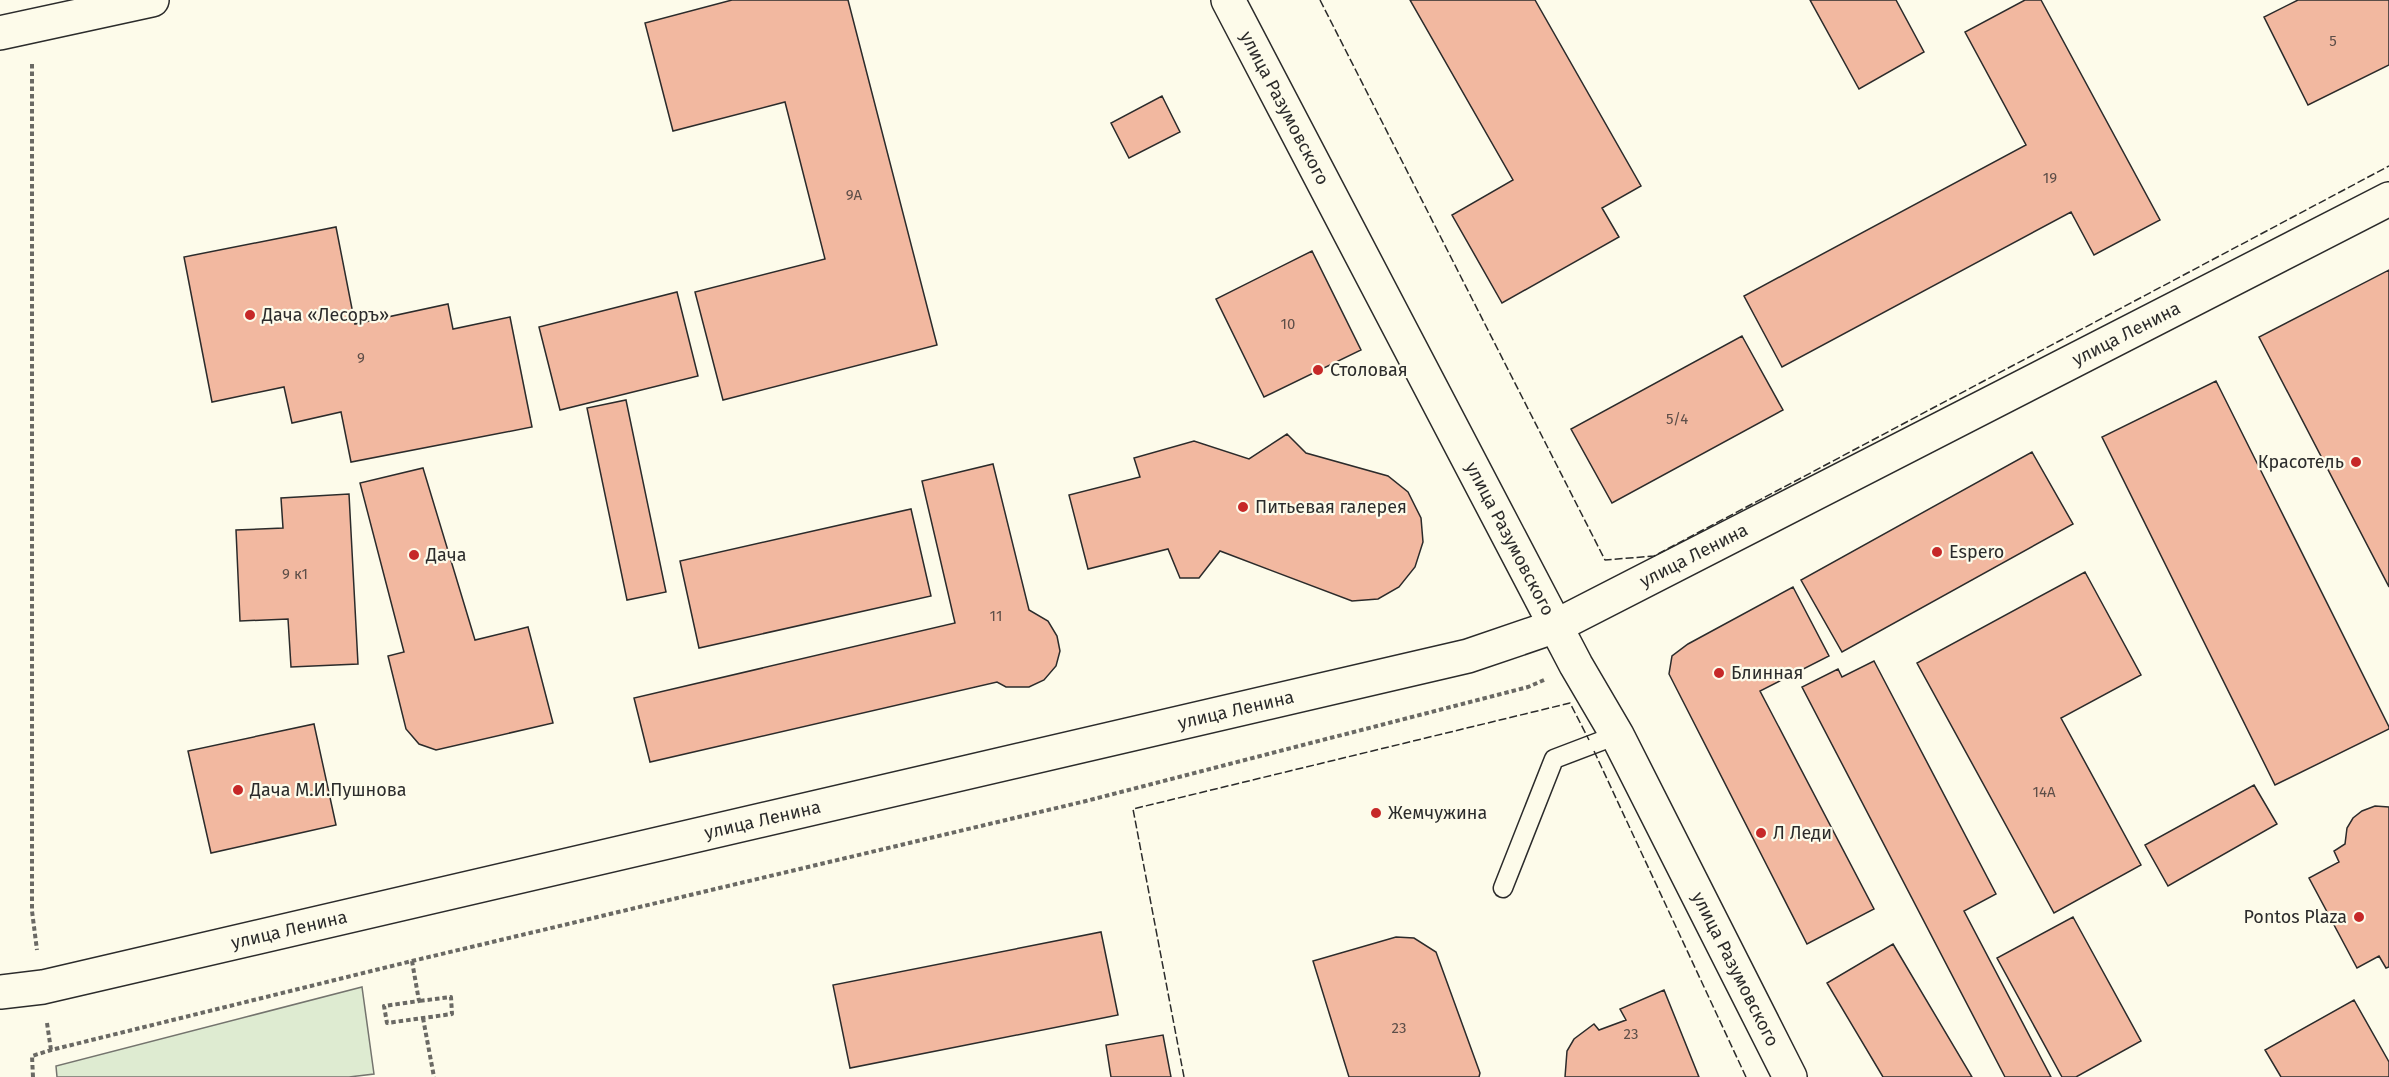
<svg xmlns="http://www.w3.org/2000/svg" width="2389" height="1077" viewBox="0 0 2389 1077" font-family="'Fira Sans',sans-serif">
<style>
.green{fill:#deebd1;stroke:#74746e;stroke-width:1.5}
.building{fill:#f2b8a0;stroke:#2b2b2b;stroke-width:1.5}
.lines{fill:none;stroke-linecap:round;stroke-linejoin:round}
.lane-casing{stroke:#2b2b2b;stroke-width:21}
.street-casing{stroke:#2b2b2b;stroke-width:36}
.path{stroke:#6a6964;stroke-width:4;stroke-dasharray:4.5 3;stroke-linecap:butt}
.lane{stroke:#fdfbea;stroke-width:18}
.street{stroke:#fdfbea;stroke-width:33}
.fence{stroke:#2b2b2b;stroke-width:1.5;stroke-dasharray:8 3;stroke-linecap:butt}
.poi-dot{fill:#c62828;stroke:#fdfbea;stroke-width:2}
.labels{text-anchor:middle;dominant-baseline:central;stroke-width:4.5;stroke-linejoin:round;paint-order:stroke}
.number-label{font-size:15px;fill:#5d4e48}
.street-label{font-size:18px;fill:#2b2b2b;stroke:#fdfbea}
.poi-label{font-size:18px;fill:#2b2b2b;stroke:#fdfbea;text-anchor:start}
</style>
<rect width="100%" height="100%" fill="#fdfbea"/>
<path class="green" d="M 362,987 L 374,1074 L 349,1077 L 57,1077 L 56,1066 Z"/>
<path class="building" d="M 732,0 L 848,0 L 937,345 L 723,400 L 695,292 L 825,259 L 785,102 L 673,131 L 645,23 Z
M 1410,0 L 1535,0 L 1641,186 L 1602,208 L 1619,237 L 1502,303 L 1452,215 L 1513,180 Z
M 1810,0 L 1896,0 L 1924,52 L 1859,89 Z
M 2025,0 L 2041,0 L 2160,220 L 2094,255 L 2071,212 L 1782,367 L 1744,296 L 2026,145 L 1965,32 Z
M 2298,0 L 2389,0 L 2389,65 L 2308,105 L 2264,17 Z
M 1162,96 L 1180,132 L 1129,158 L 1111,123 Z
M 336,227 L 355,324 L 448,304 L 453,329 L 510,317 L 532,427 L 351,462 L 341,412 L 292,423 L 284,387 L 212,402 L 184,257 Z
M 1312,251 L 1361,350 L 1264,397 L 1216,299 Z
M 2389,270 L 2389,587 L 2259,337 Z
M 677,292 L 698,376 L 560,410 L 539,327 Z
M 1742,336 L 1783,410 L 1612,503 L 1571,429 Z
M 2216,381 L 2389,727 L 2389,729 L 2275,785 L 2102,437 Z
M 626,400 L 666,592 L 627,600 L 587,408 Z
M 1287,434 L 1306,453 L 1388,476 L 1408,492 L 1421,518 L 1423,542 L 1415,567 L 1399,587 L 1378,599 L 1352,601 L 1220,551 L 1199,578 L 1180,578 L 1168,549 L 1088,569 L 1069,495 L 1140,477 L 1134,458 L 1194,441 L 1249,459 Z
M 2032,452 L 2073,524 L 1842,652 L 1801,580 Z
M 993,464 L 1029,610 L 1048,621 L 1057,636 L 1060,651 L 1056,666 L 1044,680 L 1029,687 L 1006,687 L 997,682 L 650,762 L 634,698 L 955,623 L 922,481 Z
M 423,468 L 475,640 L 528,627 L 553,723 L 436,750 L 419,744 L 406,729 L 388,656 L 404,652 L 360,483 Z
M 349,494 L 358,664 L 291,667 L 288,619 L 240,621 L 236,530 L 283,528 L 281,498 Z
M 911,509 L 931,596 L 699,648 L 680,561 Z
M 2085,572 L 2141,675 L 2061,718 L 2141,865 L 2054,913 L 1917,663 Z
M 1793,587 L 1829,656 L 1760,691 L 1874,909 L 1807,944 L 1669,674 L 1672,656 L 1688,644 Z
M 1874,661 L 1996,894 L 1964,911 L 2051,1077 L 2005,1077 L 1802,687 L 1838,669 L 1842,677 Z
M 314,724 L 336,825 L 211,853 L 188,751 Z
M 2254,785 L 2277,824 L 2168,886 L 2145,845 Z
M 2375,806 L 2389,807 L 2389,967 L 2386,968 L 2379,956 L 2357,968 L 2309,878 L 2339,862 L 2334,851 L 2345,844 L 2347,828 L 2353,818 L 2362,811 Z
M 2073,917 L 2141,1041 L 2076,1077 L 2062,1077 L 1997,958 Z
M 1101,932 L 1118,1015 L 850,1068 L 833,985 Z
M 1396,937 L 1414,938 L 1436,952 L 1480,1073 L 1479,1077 L 1349,1077 L 1313,961 Z
M 1893,944 L 1972,1077 L 1883,1077 L 1827,983 Z
M 1664,990 L 1699,1077 L 1565,1077 L 1567,1051 L 1574,1039 L 1594,1024 L 1599,1030 L 1626,1020 L 1620,1009 Z
M 2354,1000 L 2389,1062 L 2389,1077 L 2281,1077 L 2265,1050 Z
M 1163,1035 L 1171,1077 L 1111,1077 L 1106,1045 Z"/>
<g class="lines">
<defs>
<path id="lane" d="M 1503,888 L 1554,759 L 1617,735"/>
<g id="street">
<path id="s1" d="M 1228,0 L 1576,665 L 1617,735 L 1790,1077"/>
<path d="M 0,33 L 152,0"/>
<path id="s2" d="M 0,992 L 43,987 L 1468,656 L 1556,626 L 2389,199"/>
</g>
</defs>
<use href="#lane" class="lane-casing"/>
<use href="#street" class="street-casing"/>
<path class="path" d="M 32,64 L 32,911 L 37,950
M 412,961 L 419,1001 L 384,1006 L 387,1023 L 452,1014 L 451,997 L 419,1001
M 423,1018 L 434,1077
M 47,1023 L 51,1050
M 33,1077 L 32,1056 L 51,1050 L 412,961 L 1086,801 L 1528,687 L 1544,680"/>
<use href="#lane" class="lane"/>
<use href="#street" class="street"/>
<path class="fence" d="M 1320,0 L 1605,560 L 1654,556 L 2389,166
M 1594,751 L 1746,1077
M 1184,1077 L 1133,809 L 1570,703 L 1589,740"/>
</g>
<g class="poi-dot">
<circle cx="250" cy="315" r="6"/>
<circle cx="1318" cy="370" r="6"/>
<circle cx="2356" cy="462" r="6"/>
<circle cx="1243" cy="507" r="6"/>
<circle cx="1937" cy="552" r="6"/>
<circle cx="414" cy="555" r="6"/>
<circle cx="1719" cy="673" r="6"/>
<circle cx="238" cy="790" r="6"/>
<circle cx="1376" cy="813" r="6"/>
<circle cx="1761" cy="833" r="6"/>
<circle cx="2359" cy="917" r="6"/>
</g>
<g class="labels">
<g class="number-label">
<text x="2333" y="41">5</text>
<text x="2050" y="178">19</text>
<text x="854" y="195">9А</text>
<text x="1288" y="324">10</text>
<text x="361" y="358">9</text>
<text x="1677" y="419">5/4</text>
<text x="295" y="574">9 к1</text>
<text x="996" y="616">11</text>
<text x="2044" y="792">14А</text>
<text x="1399" y="1028">23</text>
<text x="1631" y="1034">23</text>
</g>
<g class="street-label">
<text stroke="none"><textPath href="#s1" startOffset="122">улица Разумовского</textPath></text>
<text stroke="none"><textPath href="#s2" startOffset="2240">улица Ленина</textPath></text>
<text stroke="none"><textPath href="#s1" startOffset="608">улица Разумовского</textPath></text>
<text stroke="none"><textPath href="#s2" startOffset="1754">улица Ленина</textPath></text>
<text stroke="none"><textPath href="#s2" startOffset="1268">улица Ленина</textPath></text>
<text stroke="none"><textPath href="#s2" startOffset="782">улица Ленина</textPath></text>
<text stroke="none"><textPath href="#s2" startOffset="296">улица Ленина</textPath></text>
<text stroke="none"><textPath href="#s1" startOffset="1094">улица Разумовского</textPath></text>
</g>
<g class="poi-label">
<text x="262" y="315">Дача «Лесоръ»</text>
<text x="1330" y="370">Столовая</text>
<text x="2344" y="462" text-anchor="end">Красотель</text>
<text x="1255" y="507">Питьевая галерея</text>
<text x="1949" y="552">Espero</text>
<text x="426" y="555">Дача</text>
<text x="1731" y="673">Блинная</text>
<text x="250" y="790">Дача М.И.Пушнова</text>
<text x="1388" y="813">Жемчужина</text>
<text x="1773" y="833">Л Леди</text>
<text x="2347" y="917" text-anchor="end">Pontos Plaza</text>
</g>
</g>
</svg>
